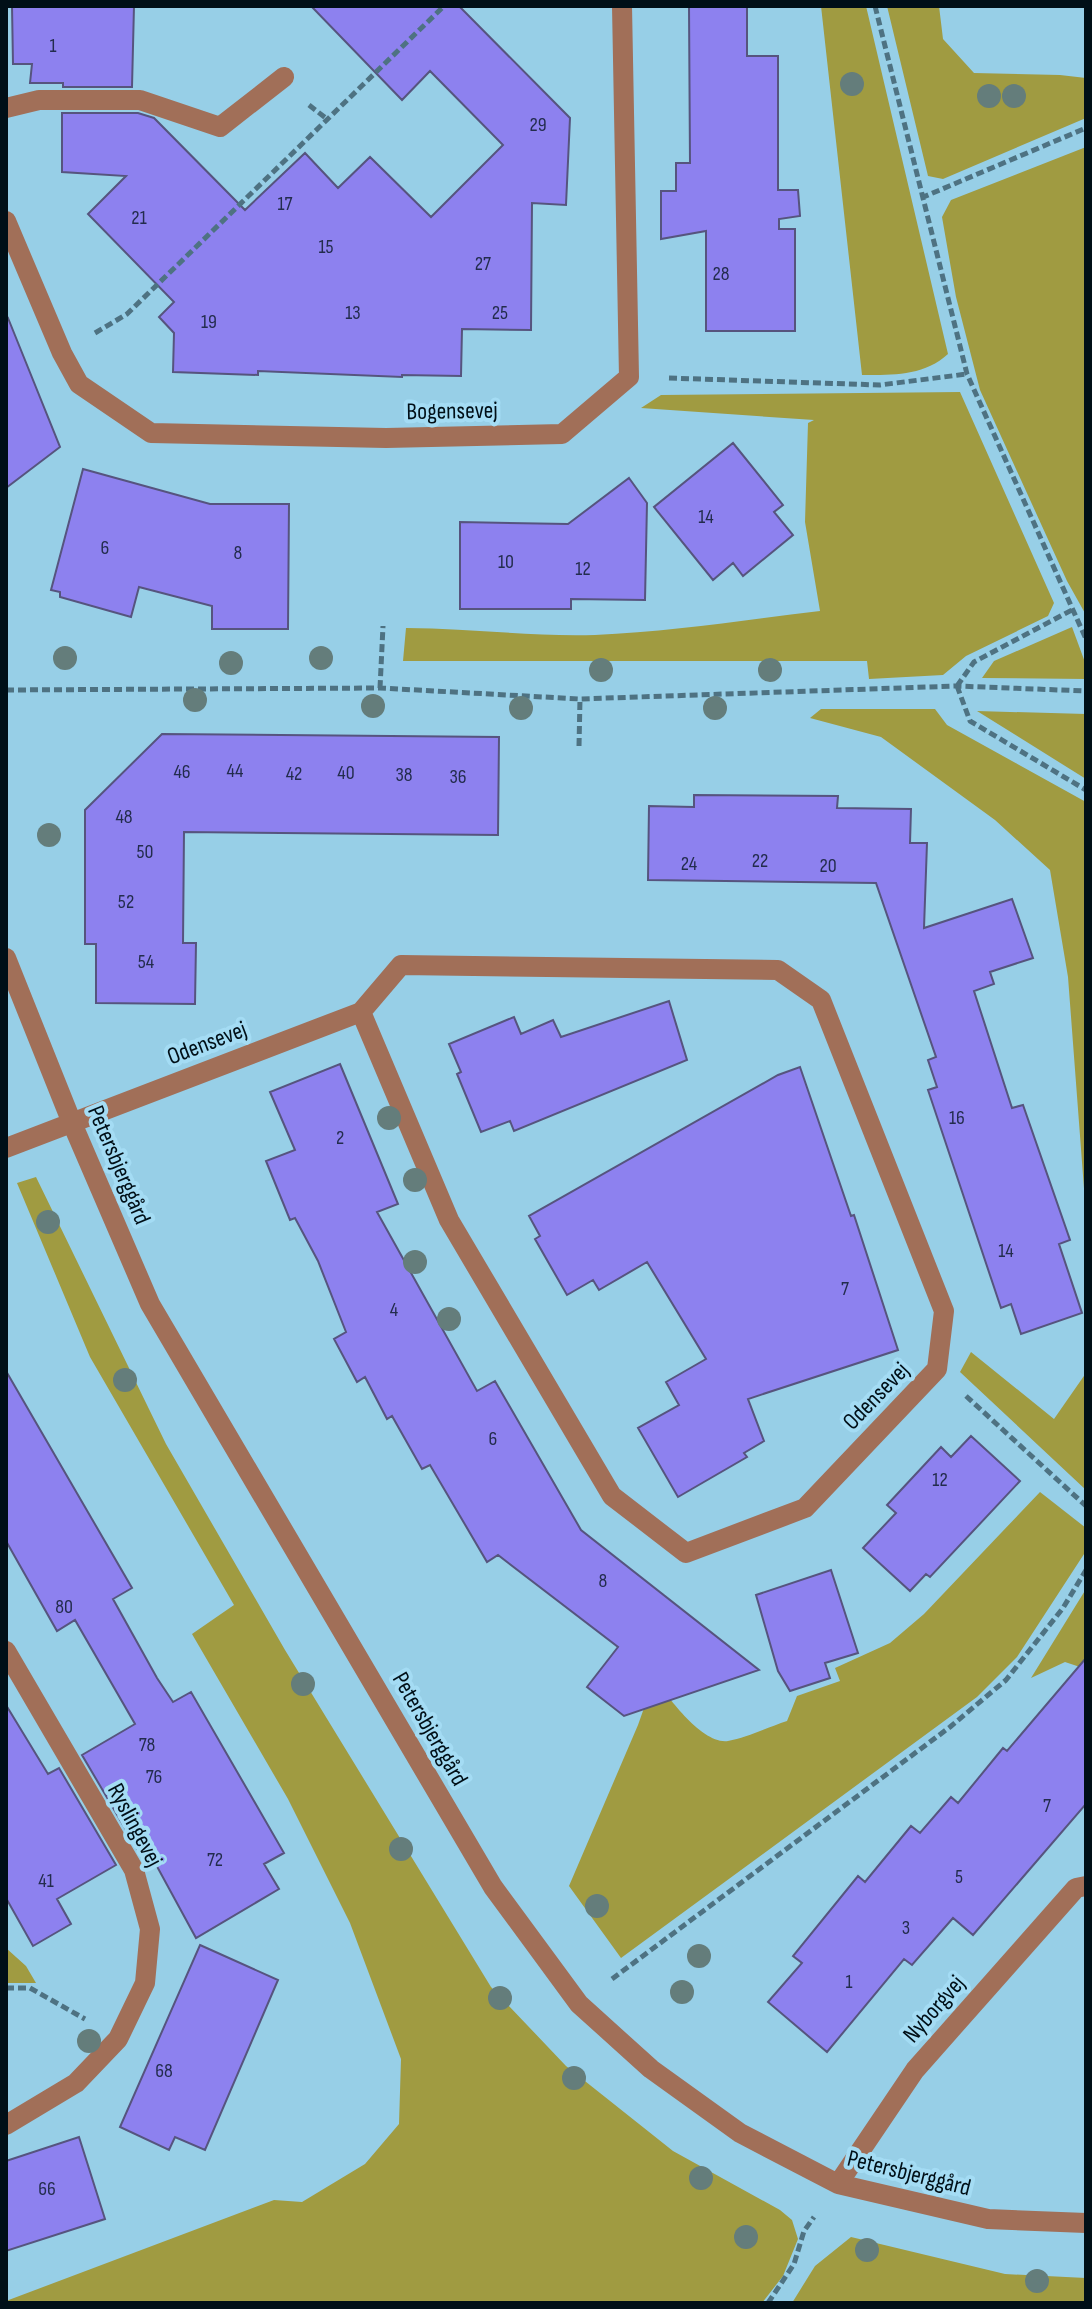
<svg xmlns="http://www.w3.org/2000/svg" width="1092" height="2309" viewBox="0 0 1092 2309" font-family="'Sofia Sans Condensed',sans-serif">
<style>
.green{fill:#a09b41}
.building{fill:#8d81ef;stroke:#56547e;stroke-width:2}
.lines{fill:none;stroke-linecap:round;stroke-linejoin:round}
.path{stroke:#4e7282;stroke-width:5;stroke-dasharray:8 4;stroke-linecap:butt}
.minor{stroke:#a16f58;stroke-width:20}
.tree{fill:#647d7b}
.labels{text-anchor:middle;dominant-baseline:central;stroke-width:8;stroke-linejoin:round;paint-order:stroke}
.number-label{font-size:20px;fill:#232c4d}
.street-label{font-size:24px;fill:#000f17;stroke:#a4dcf4}
</style>
<rect width="100%" height="100%" fill="#97cfe7"/>
<path class="green" d="M 821,6 L 866,6 L 948,354 C 924,376 893,375 862,375 Z
M 887,6 L 939,6 L 943,39 L 974,73 L 1060,75 L 1086,78 L 1086,118 L 943,179 L 928,176 Z
M 1086,147 L 1086,615 L 1067,581 L 980,390 L 956,297 L 942,217 L 951,200 Z
M 960,392 L 1054,603 L 1048,616 L 966,656 L 943,675 L 869,679 L 867,661 L 403,661 L 406,628 C 469,628 532,637 595,635 C 671,632 745,620 820,611 L 805,522 L 808,423 L 814,420 L 641,408 L 661,395 Z
M 1072,627 L 1086,665 L 1086,679 L 982,678 L 994,661 Z
M 821,709 L 935,709 L 947,725 L 1086,802 L 1086,1215 L 1068,977 L 1050,870 L 995,820 L 881,737 L 810,718 Z
M 977,711 L 1086,714 L 1086,779 Z
M 36,1177 L 166,1444 L 285,1650 L 491,1987 L 566,2066 L 673,2151 L 780,2210 L 792,2220 L 798,2239 L 783,2276 L 762,2303 L 6,2303 L 6,2301 L 274,2200 L 302,2202 L 365,2164 L 399,2124 L 401,2059 L 350,1923 L 288,1799 L 192,1634 L 234,1605 L 90,1357 L 17,1183 Z
M 971,1352 L 1054,1419 L 1086,1373 L 1086,1490 L 960,1372 Z
M 1040,1492 L 1086,1528 L 1086,1551 L 1017,1657 L 977,1697 L 621,1958 L 569,1886 L 638,1725 L 655,1677 C 666,1696 703,1745 728,1741 C 747,1738 768,1727 787,1721 L 797,1696 L 840,1681 L 835,1668 L 890,1643 L 924,1614 Z
M 1086,1589 L 1086,1669 L 1065,1662 L 1031,1678 Z
M 6,1948 L 26,1966 L 36,1983 L 6,1983 Z
M 851,2237 L 1005,2274 L 1086,2278 L 1086,2303 L 792,2303 L 815,2266 Z"/>
<path class="building" d="M 12,6 L 134,6 L 132,87 L 63,87 L 63,83 L 30,83 L 32,64 L 13,64 Z
M 311,6 L 459,6 L 570,118 L 566,205 L 532,203 L 531,330 L 462,329 L 461,376 L 402,375 L 402,377 L 258,371 L 258,375 L 173,372 L 174,333 L 159,317 L 174,302 L 88,214 L 126,176 L 62,172 L 62,113 L 138,113 L 154,118 L 245,210 L 305,153 L 338,188 L 370,157 L 431,217 L 503,145 L 430,71 L 402,100 Z
M 689,6 L 747,6 L 747,56 L 778,56 L 778,190 L 798,190 L 800,216 L 779,219 L 779,229 L 795,229 L 795,331 L 706,331 L 706,231 L 661,239 L 661,191 L 676,191 L 676,163 L 690,163 Z
M 8,318 L 60,447 L 6,488 L 6,319 Z
M 733,443 L 783,505 L 774,512 L 793,535 L 743,576 L 733,563 L 713,580 L 654,507 Z
M 83,469 L 210,504 L 289,504 L 288,629 L 212,629 L 212,606 L 139,587 L 131,617 L 60,597 L 60,592 L 51,590 Z
M 629,478 L 647,503 L 645,600 L 571,599 L 571,609 L 460,609 L 460,522 L 568,524 Z
M 162,734 L 499,737 L 498,835 L 184,832 L 183,943 L 196,943 L 195,1004 L 96,1003 L 96,944 L 85,944 L 85,810 Z
M 694,795 L 838,796 L 837,808 L 911,809 L 910,843 L 927,843 L 924,928 L 1012,899 L 1033,958 L 990,972 L 994,984 L 974,991 L 1012,1108 L 1023,1105 L 1070,1240 L 1059,1244 L 1082,1313 L 1021,1334 L 1011,1304 L 1001,1308 L 928,1090 L 937,1087 L 928,1060 L 936,1057 L 876,883 L 648,880 L 649,806 L 694,807 Z
M 669,1001 L 687,1060 L 514,1131 L 510,1121 L 481,1132 L 457,1074 L 461,1072 L 449,1044 L 514,1017 L 521,1034 L 553,1020 L 561,1037 Z
M 340,1064 L 398,1204 L 377,1212 L 477,1391 L 495,1381 L 581,1530 L 759,1670 L 624,1716 L 587,1687 L 618,1647 L 498,1555 L 487,1562 L 430,1465 L 422,1469 L 392,1416 L 387,1419 L 365,1377 L 357,1382 L 334,1339 L 346,1332 L 318,1261 L 295,1218 L 290,1220 L 266,1161 L 295,1150 L 270,1092 Z
M 800,1067 L 851,1216 L 854,1215 L 898,1350 L 748,1399 L 764,1441 L 744,1453 L 747,1457 L 678,1497 L 638,1428 L 679,1405 L 666,1382 L 706,1359 L 647,1262 L 599,1290 L 593,1280 L 567,1295 L 535,1239 L 540,1236 L 529,1216 L 778,1075 Z
M 6,1371 L 132,1588 L 113,1599 L 157,1678 L 173,1702 L 191,1692 L 284,1853 L 264,1864 L 279,1889 L 196,1938 L 147,1848 L 139,1852 L 82,1755 L 135,1724 L 75,1620 L 57,1631 L 6,1541 Z
M 971,1436 L 1020,1481 L 930,1577 L 926,1574 L 910,1591 L 863,1548 L 896,1513 L 887,1505 L 941,1447 L 951,1457 Z
M 831,1570 L 858,1653 L 825,1663 L 830,1678 L 790,1691 L 778,1671 L 756,1595 Z
M 1086,1658 L 1086,1804 L 973,1935 L 953,1918 L 912,1965 L 904,1959 L 827,2052 L 768,2002 L 802,1963 L 793,1956 L 858,1876 L 865,1882 L 911,1826 L 920,1833 L 951,1797 L 958,1803 L 1003,1748 L 1007,1751 Z
M 6,1705 L 48,1774 L 59,1768 L 116,1865 L 57,1899 L 71,1924 L 33,1946 L 6,1898 Z
M 200,1945 L 278,1980 L 205,2150 L 175,2137 L 169,2150 L 120,2127 Z
M 79,2137 L 105,2219 L 6,2251 L 6,2161 Z"/>
<g class="lines">
<path class="path" d="M 875,6 L 967,374 L 1086,639
M 309,105 L 327,119
M 921,198 L 1086,128
M 95,333 L 127,314 L 444,6
M 669,378 L 880,385 L 967,374
M 957,686 L 970,721 L 1086,790
M 957,686 L 974,662 L 1072,610
M 380,688 L 383,626
M 6,690 L 380,688 L 580,699 L 957,686 L 1086,691
M 579,746 L 580,699
M 966,1396 L 1086,1506
M 612,1979 L 950,1727 L 1006,1680 L 1063,1608 L 1086,1570
M 6,1988 L 30,1988 L 85,2019
M 768,2303 L 794,2264 L 804,2231 L 814,2217"/>
<path class="minor" d="M 6,108 L 39,100 L 140,100 L 220,127 L 284,77
M 6,221 L 62,353 L 79,384 L 151,433 L 386,438 L 562,434 L 629,377 L 622,6
M 6,958 L 72,1123 L 150,1304 L 493,1887 L 579,2004 L 651,2069 L 740,2133 L 838,2184 L 988,2219 L 1086,2223
M 6,1148 L 361,1012 L 401,965 L 778,970 L 821,1000 L 944,1311 L 937,1369 L 805,1508 L 686,1553 L 612,1496 L 449,1220 L 361,1012
M 6,1651 L 134,1870 L 150,1929 L 145,1983 L 118,2039 L 76,2083 L 6,2125
M 838,2184 L 915,2070 L 1076,1888 L 1086,1886"/>
</g>
<g class="tree">
<circle cx="852" cy="84" r="12"/>
<circle cx="989" cy="96" r="12"/>
<circle cx="1014" cy="96" r="12"/>
<circle cx="65" cy="658" r="12"/>
<circle cx="321" cy="658" r="12"/>
<circle cx="231" cy="663" r="12"/>
<circle cx="601" cy="670" r="12"/>
<circle cx="770" cy="670" r="12"/>
<circle cx="195" cy="700" r="12"/>
<circle cx="373" cy="706" r="12"/>
<circle cx="521" cy="708" r="12"/>
<circle cx="715" cy="708" r="12"/>
<circle cx="49" cy="835" r="12"/>
<circle cx="389" cy="1118" r="12"/>
<circle cx="415" cy="1180" r="12"/>
<circle cx="48" cy="1222" r="12"/>
<circle cx="415" cy="1262" r="12"/>
<circle cx="449" cy="1319" r="12"/>
<circle cx="125" cy="1380" r="12"/>
<circle cx="303" cy="1684" r="12"/>
<circle cx="401" cy="1849" r="12"/>
<circle cx="597" cy="1906" r="12"/>
<circle cx="699" cy="1956" r="12"/>
<circle cx="682" cy="1992" r="12"/>
<circle cx="500" cy="1998" r="12"/>
<circle cx="89" cy="2041" r="12"/>
<circle cx="574" cy="2078" r="12"/>
<circle cx="701" cy="2178" r="12"/>
<circle cx="746" cy="2237" r="12"/>
<circle cx="867" cy="2250" r="12"/>
<circle cx="1037" cy="2281" r="12"/>
</g>
<g class="labels">
<g class="number-label">
<text x="53" y="46">1</text>
<text x="538" y="125">29</text>
<text x="285" y="204">17</text>
<text x="139" y="218">21</text>
<text x="326" y="247">15</text>
<text x="483" y="264">27</text>
<text x="721" y="274">28</text>
<text x="353" y="313">13</text>
<text x="500" y="313">25</text>
<text x="209" y="322">19</text>
<text x="706" y="517">14</text>
<text x="105" y="548">6</text>
<text x="238" y="553">8</text>
<text x="506" y="562">10</text>
<text x="583" y="569">12</text>
<text x="235" y="771">44</text>
<text x="182" y="772">46</text>
<text x="346" y="773">40</text>
<text x="294" y="774">42</text>
<text x="404" y="775">38</text>
<text x="458" y="777">36</text>
<text x="124" y="817">48</text>
<text x="145" y="852">50</text>
<text x="760" y="861">22</text>
<text x="689" y="864">24</text>
<text x="828" y="866">20</text>
<text x="126" y="902">52</text>
<text x="146" y="962">54</text>
<text x="957" y="1118">16</text>
<text x="340" y="1138">2</text>
<text x="1006" y="1251">14</text>
<text x="845" y="1289">7</text>
<text x="394" y="1310">4</text>
<text x="493" y="1439">6</text>
<text x="940" y="1480">12</text>
<text x="603" y="1581">8</text>
<text x="64" y="1607">80</text>
<text x="147" y="1745">78</text>
<text x="154" y="1777">76</text>
<text x="1047" y="1806">7</text>
<text x="215" y="1860">72</text>
<text x="959" y="1877">5</text>
<text x="46" y="1881">41</text>
<text x="906" y="1928">3</text>
<text x="849" y="1982">1</text>
<text x="164" y="2071">68</text>
<text x="47" y="2189">66</text>
</g>
<g class="street-label">
<text transform="translate(452 411) rotate(-1)">Bogensevej</text>
<text transform="translate(207 1043) rotate(-21)">Odensevej</text>
<text transform="translate(119 1165) rotate(67)">Petersbjerggård</text>
<text transform="translate(876 1396) rotate(-46)">Odensevej</text>
<text transform="translate(430 1729) rotate(60)">Petersbjerggård</text>
<text transform="translate(135 1825) rotate(62)">Ryslingevej</text>
<text transform="translate(934 2009) rotate(-49)">Nyborgvej</text>
<text transform="translate(909 2173) rotate(14)">Petersbjerggård</text>
</g>
</g>
<rect width="1092" height="2309" fill="none" stroke="#000f17" stroke-width="16"/>
</svg>
